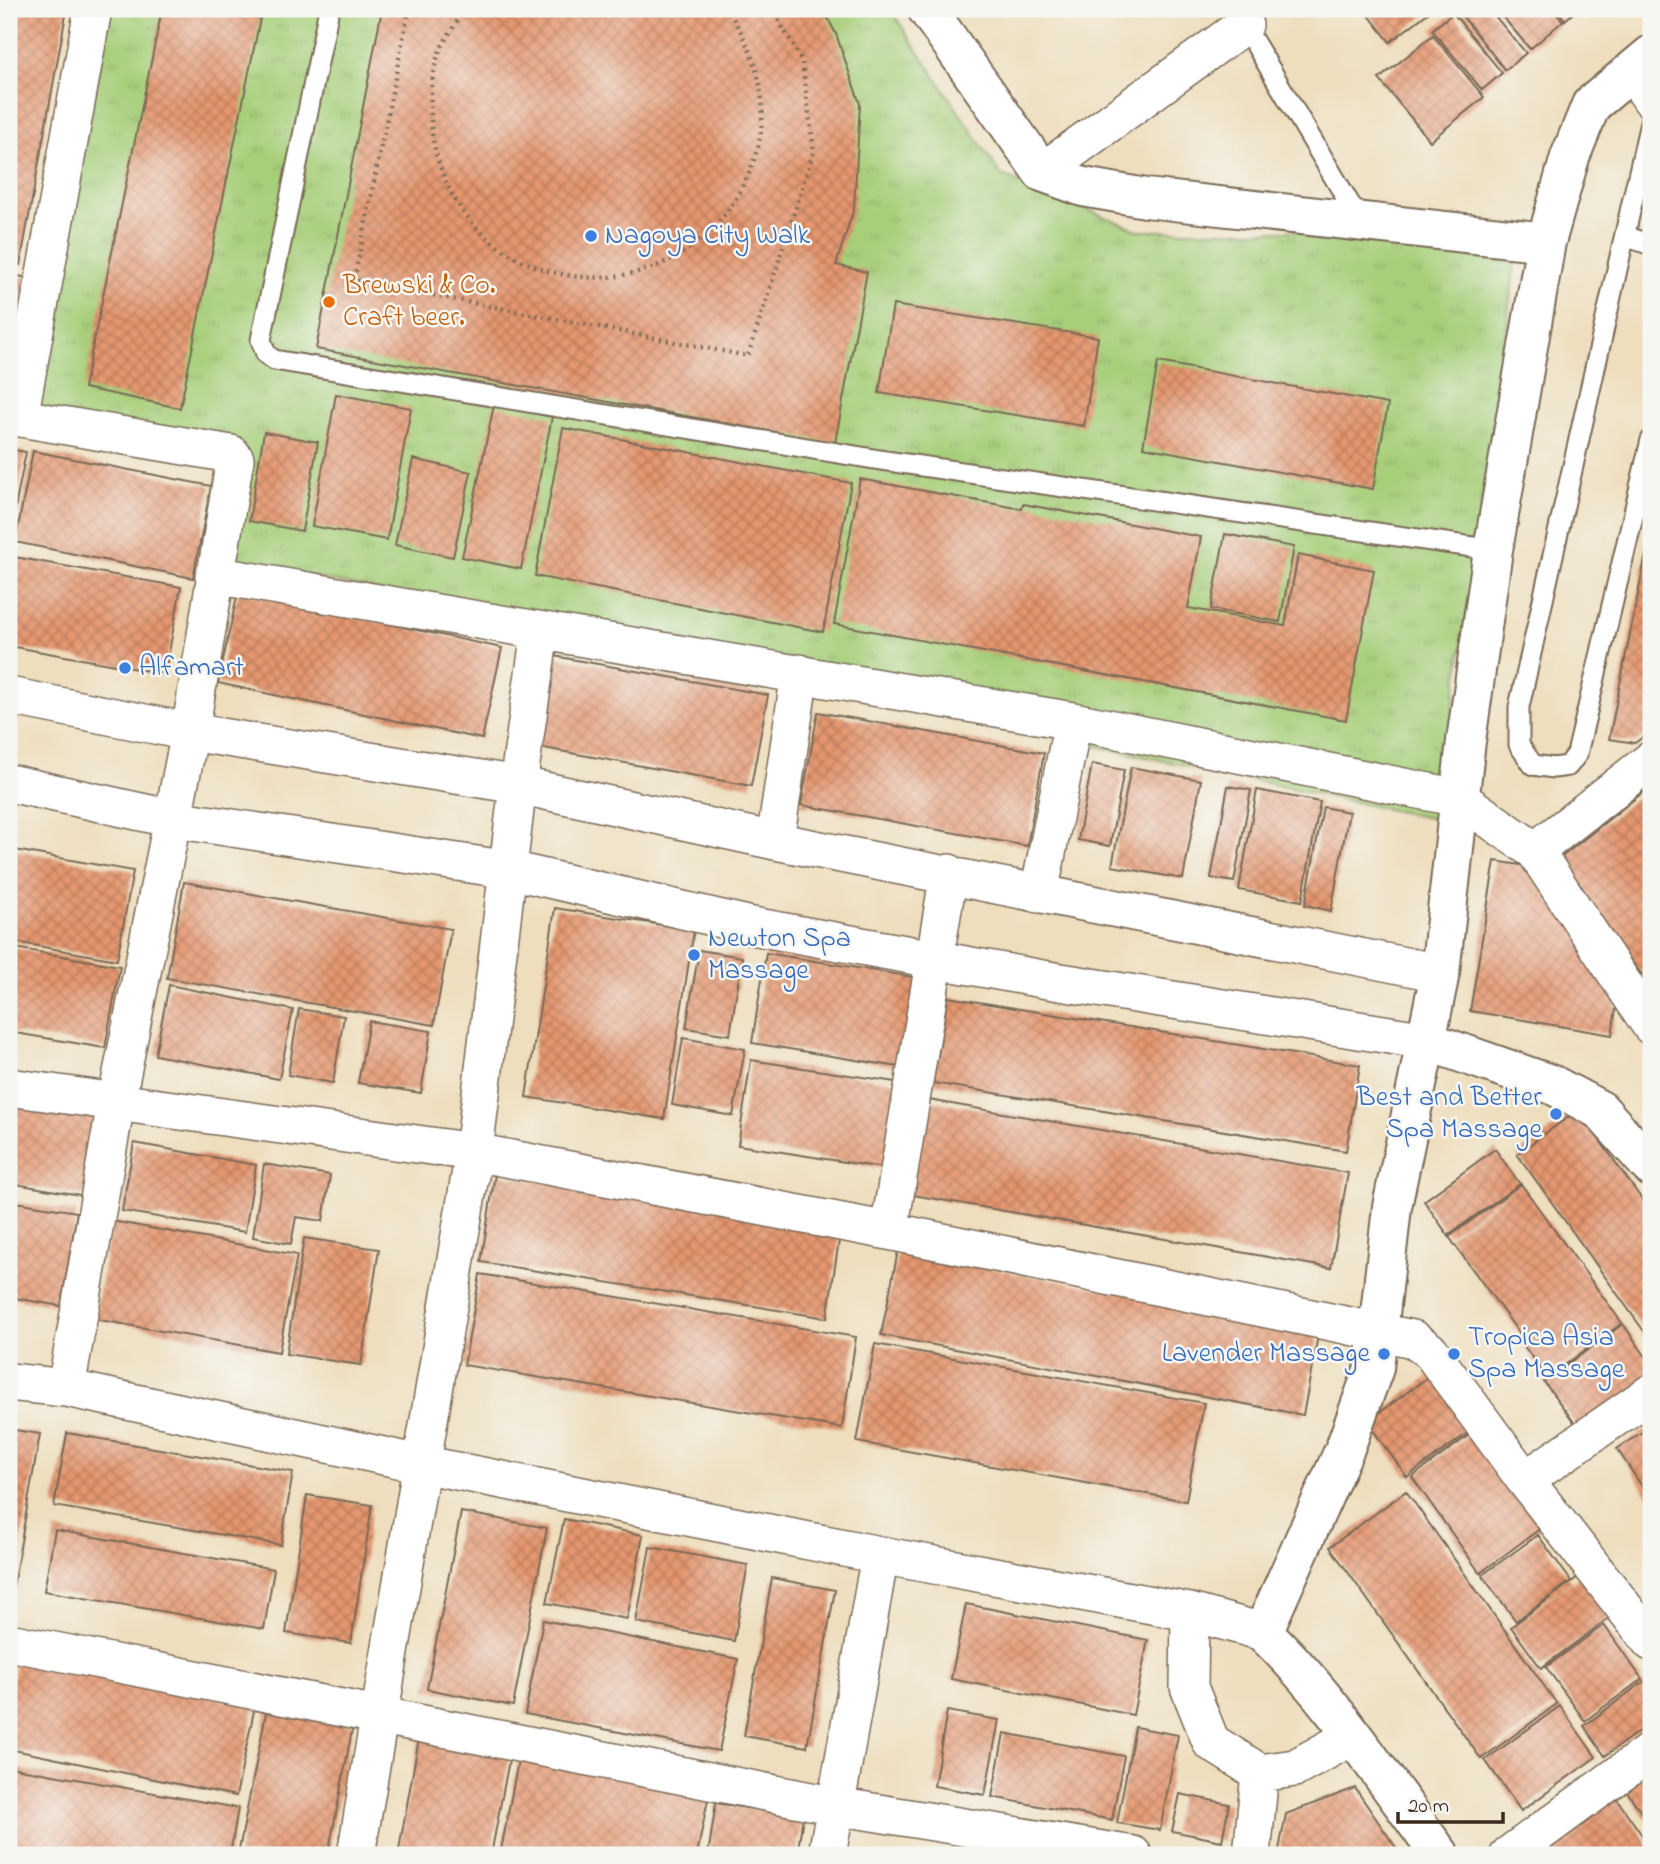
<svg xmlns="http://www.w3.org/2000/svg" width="1660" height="1864" viewBox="0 0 1660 1864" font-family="'Indie Flower',sans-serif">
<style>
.park{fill:url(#park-tufts);stroke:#717c4c;stroke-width:2}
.building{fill:url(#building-cross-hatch)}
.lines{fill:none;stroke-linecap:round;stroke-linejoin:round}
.lane-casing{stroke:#7a6956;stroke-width:23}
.street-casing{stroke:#7a6956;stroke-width:40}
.secondary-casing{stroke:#7a6956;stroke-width:42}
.path{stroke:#7a6956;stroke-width:4.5;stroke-dasharray:2 5;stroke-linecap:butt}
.lane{stroke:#fff;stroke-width:19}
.street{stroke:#fff;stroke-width:37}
.secondary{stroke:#fff;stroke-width:38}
.shop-dot{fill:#3f7fe0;stroke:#f6f6f2;stroke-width:2.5}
.food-dot{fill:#e8710a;stroke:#f6f6f2;stroke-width:2.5}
.labels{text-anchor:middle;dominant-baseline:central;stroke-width:5;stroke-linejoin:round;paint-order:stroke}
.shop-label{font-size:28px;fill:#366cbe;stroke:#f6f6f2;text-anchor:start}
.food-label{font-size:28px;fill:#c56008;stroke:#f6f6f2;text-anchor:start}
</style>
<defs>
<pattern id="park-tufts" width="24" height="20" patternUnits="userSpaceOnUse" patternTransform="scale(1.75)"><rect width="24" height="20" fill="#a7cf7a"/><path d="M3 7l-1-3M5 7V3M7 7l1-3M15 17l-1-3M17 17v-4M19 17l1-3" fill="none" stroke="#91b269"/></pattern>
<pattern id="building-cross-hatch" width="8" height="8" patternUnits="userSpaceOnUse" patternTransform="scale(1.75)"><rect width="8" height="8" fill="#e5976f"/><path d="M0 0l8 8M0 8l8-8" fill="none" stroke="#bb7b5b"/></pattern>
</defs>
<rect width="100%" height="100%" fill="#f6f6f2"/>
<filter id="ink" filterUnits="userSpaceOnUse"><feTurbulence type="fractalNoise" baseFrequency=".0143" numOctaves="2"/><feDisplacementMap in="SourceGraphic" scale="14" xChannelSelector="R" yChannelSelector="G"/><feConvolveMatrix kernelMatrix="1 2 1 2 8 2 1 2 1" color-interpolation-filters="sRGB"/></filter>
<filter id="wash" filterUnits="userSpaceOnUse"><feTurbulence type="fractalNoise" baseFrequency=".00686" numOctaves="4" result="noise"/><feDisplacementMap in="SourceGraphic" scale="28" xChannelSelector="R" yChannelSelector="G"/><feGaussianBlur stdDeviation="1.57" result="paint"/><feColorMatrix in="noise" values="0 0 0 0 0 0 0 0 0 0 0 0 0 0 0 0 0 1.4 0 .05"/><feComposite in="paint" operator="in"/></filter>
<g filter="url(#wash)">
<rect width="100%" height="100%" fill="#eedebd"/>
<path class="park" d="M 110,9 L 890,9 L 1001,175 L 1140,231 L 1303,231 L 1515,263 L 1438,820 L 212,555 L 221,464 L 31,436 Z"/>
<g id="blocks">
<path class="building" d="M 9,9 L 67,9 L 20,265 L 9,263 Z
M 162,9 L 262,9 L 180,408 L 84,388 Z
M 382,9 L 823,9 L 836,34 L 860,104 L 854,208 L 836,265 L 867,272 L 835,443 L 316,349 Z
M 1364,9 L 1433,9 L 1390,42 Z
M 1457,9 L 1489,9 L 1526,53 L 1505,70 Z
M 1496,9 L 1552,9 L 1563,21 L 1530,49 Z
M 1556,9 L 1578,9 L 1565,20 Z
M 1453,13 L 1502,73 L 1482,90 L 1432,30 Z
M 1433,35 L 1484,97 L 1430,141 L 1379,79 Z
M 9,274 L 28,278 L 10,367 L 9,366 Z
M 893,305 L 1098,337 L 1084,426 L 879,393 Z
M 1158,362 L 1388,404 L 1373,489 L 1143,447 Z
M 336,394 L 411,408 L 387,540 L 312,526 Z
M 494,405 L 552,417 L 521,569 L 462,557 Z
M 563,428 L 851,483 L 823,632 L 535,576 Z
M 264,432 L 318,442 L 302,531 L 249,521 Z
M 9,449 L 26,452 L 10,534 L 9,534 Z
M 33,451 L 211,486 L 193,578 L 15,542 Z
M 413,459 L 471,472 L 453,557 L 395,545 Z
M 860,479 L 1022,509 L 1023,504 L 1201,537 L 1188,608 L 1285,626 L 1298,555 L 1374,570 L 1346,720 L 834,624 Z
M 1225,534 L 1294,547 L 1280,622 L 1211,609 Z
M 1650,534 L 1651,731 L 1635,743 L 1609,739 Z
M 9,556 L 181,587 L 165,674 L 9,646 Z
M 238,592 L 502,648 L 482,739 L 218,683 Z
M 554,656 L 768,695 L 751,786 L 538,747 Z
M 818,712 L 1044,753 L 1027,846 L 801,805 Z
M 1092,764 L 1124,770 L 1110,846 L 1078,840 Z
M 1131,767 L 1201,780 L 1183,879 L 1112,866 Z
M 1228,786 L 1251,790 L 1234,882 L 1211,878 Z
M 1651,786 L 1651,986 L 1554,863 Z
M 1257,790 L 1320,802 L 1302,901 L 1239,890 Z
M 1323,807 L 1349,812 L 1331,911 L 1305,905 Z
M 9,849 L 133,871 L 117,960 L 9,941 Z
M 1495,861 L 1533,867 L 1619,988 L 1612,1035 L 1470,1011 Z
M 184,882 L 451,929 L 434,1025 L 167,978 Z
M 555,908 L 694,930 L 664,1119 L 526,1097 Z
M 9,947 L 120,966 L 105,1048 L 9,1032 Z
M 699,950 L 742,957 L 730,1035 L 686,1028 Z
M 766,953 L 919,978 L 905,1068 L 752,1043 Z
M 169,985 L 293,1010 L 279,1079 L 155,1055 Z
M 948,997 L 1360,1065 L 1346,1151 L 933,1083 Z
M 299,1009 L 344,1016 L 333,1083 L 288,1075 Z
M 369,1021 L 431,1031 L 421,1093 L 358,1083 Z
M 683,1038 L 745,1049 L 733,1116 L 672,1105 Z
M 751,1060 L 902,1083 L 889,1169 L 738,1145 Z
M 923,1099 L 1348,1173 L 1331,1268 L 907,1194 Z
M 9,1103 L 99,1118 L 86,1196 L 9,1183 Z
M 1578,1110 L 1651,1212 L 1651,1341 L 1517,1154 Z
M 134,1143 L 256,1165 L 245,1232 L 122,1211 Z
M 1495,1149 L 1520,1184 L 1448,1235 L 1424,1201 Z
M 264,1164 L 330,1175 L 323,1221 L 296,1217 L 291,1244 L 253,1237 Z
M 495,1174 L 841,1228 L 827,1318 L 481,1262 Z
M 1521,1184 L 1622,1323 L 1547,1378 L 1521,1342 L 1524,1340 L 1449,1237 Z
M 9,1201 L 77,1212 L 61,1306 L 9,1297 Z
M 112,1221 L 297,1255 L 279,1352 L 94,1319 Z
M 304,1238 L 379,1249 L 361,1365 L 286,1354 Z
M 898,1251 L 1319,1330 L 1303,1415 L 881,1335 Z
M 480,1274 L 856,1337 L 842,1428 L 464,1365 Z
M 1623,1324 L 1651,1364 L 1651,1377 L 1580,1430 L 1544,1382 Z
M 875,1344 L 1204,1403 L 1186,1501 L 857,1442 Z
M 1436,1371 L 1476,1427 L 1407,1477 L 1367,1422 Z
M 1651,1426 L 1651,1500 L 1617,1449 Z
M 9,1429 L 40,1434 L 13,1587 L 9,1586 Z
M 1476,1430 L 1545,1525 L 1480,1573 L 1412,1477 Z
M 67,1433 L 293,1472 L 281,1545 L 54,1506 Z
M 1406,1491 L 1557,1704 L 1481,1759 L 1330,1547 Z
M 307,1495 L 372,1505 L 351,1643 L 286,1633 Z
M 461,1512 L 547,1528 L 513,1706 L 427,1689 Z
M 564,1519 L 643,1535 L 627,1619 L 547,1603 Z
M 55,1530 L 274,1569 L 264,1629 L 44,1591 Z
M 1538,1535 L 1571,1581 L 1516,1621 L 1482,1575 Z
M 650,1547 L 748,1565 L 734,1641 L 636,1622 Z
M 1582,1574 L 1612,1616 L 1541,1668 L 1511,1627 Z
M 772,1578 L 835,1590 L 807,1747 L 744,1736 Z
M 966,1604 L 1148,1640 L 1133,1715 L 951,1679 Z
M 543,1620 L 738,1659 L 719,1751 L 525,1714 Z
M 1604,1625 L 1642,1679 L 1585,1721 L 1546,1667 Z
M 17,1657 L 255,1706 L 236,1796 L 9,1749 L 9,1698 Z
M 1651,1676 L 1651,1722 L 1605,1756 L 1584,1726 Z
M 1560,1706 L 1596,1757 L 1521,1811 L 1485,1760 Z
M 267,1708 L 353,1725 L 328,1855 L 238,1855 Z
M 947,1711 L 999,1720 L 985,1795 L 934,1786 Z
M 1135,1727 L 1178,1735 L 1160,1830 L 1117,1823 Z
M 1004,1733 L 1124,1756 L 1112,1820 L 992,1797 Z
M 419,1738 L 510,1755 L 491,1855 L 398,1855 Z
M 519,1756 L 709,1794 L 697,1855 L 526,1855 L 501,1850 Z
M 1651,1766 L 1651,1826 L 1623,1786 Z
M 9,1767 L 238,1808 L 230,1855 L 9,1855 Z
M 1355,1788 L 1401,1855 L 1278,1855 L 1286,1814 Z
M 1180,1794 L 1229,1804 L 1222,1841 L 1172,1831 Z
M 1614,1795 L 1651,1848 L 1651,1855 L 1529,1855 Z
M 716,1803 L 803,1817 L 797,1855 L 708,1855 Z"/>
</g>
</g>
<g filter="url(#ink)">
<use href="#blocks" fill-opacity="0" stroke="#7a6956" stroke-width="2"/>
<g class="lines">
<defs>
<path id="lane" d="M 329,9 L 261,340 L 266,354 L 274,360 L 880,460 L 1493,550
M 1244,25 L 1360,221
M 1651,118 L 1519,707 L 1519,745 L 1533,765 L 1554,768 L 1568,766 L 1577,754 L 1651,440
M 1625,236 L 1651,245"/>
<path id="street" d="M 1632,71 L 1651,99
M 1042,172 L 1244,25
M 9,416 L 231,454 L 235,459 L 190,732 L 116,1103 L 66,1388
M 19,418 L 93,9
M 214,575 L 1073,721 L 1459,798 L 1535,851 L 1651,1026
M 9,696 L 190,732 L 518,785 L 775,841 L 1440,973
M 9,783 L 173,819 L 510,870 L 752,926 L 1042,979 L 1427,1041
M 775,841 L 800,673
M 1535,851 L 1651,760
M 1039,894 L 1073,721
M 9,1087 L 474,1152 L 889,1231 L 1413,1339 L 1431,1352 L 1525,1480 L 1651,1642
M 889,1231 L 949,873
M 9,1382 L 66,1388 L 421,1464 L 880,1555 L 1190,1612 L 1263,1632
M 1525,1480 L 1651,1393
M 1190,1612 L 1189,1687 L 1211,1742 L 1260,1773 L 1295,1768 L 1351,1737
M 9,1642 L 836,1806 L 1133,1855
M 356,1855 L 474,1152 L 518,785 L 540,632
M 827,1855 L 880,1555
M 1252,1855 L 1260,1773
M 1509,1855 L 1651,1751"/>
<path id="secondary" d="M 927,9 L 1042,172 L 1083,187 L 1146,198 L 1546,242
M 1427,1041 L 1553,1085 L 1600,1110 L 1651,1167
M 1440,1855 C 1385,1781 1330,1696 1263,1632 L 1345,1448 L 1374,1368 L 1392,1207 L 1440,973 L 1466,741 L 1493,550 L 1546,242 L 1570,157 L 1591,105 L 1651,55"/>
</defs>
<use href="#lane" class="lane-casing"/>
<use href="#street" class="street-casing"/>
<use href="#secondary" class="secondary-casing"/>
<path class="path" d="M 409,9 L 354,280 L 748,356 L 814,151 L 802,61 L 772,9
M 465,9 C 457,22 447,36 440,50 C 430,75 429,107 432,133 C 457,306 687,331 751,168 C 774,111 760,59 727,9"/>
<use href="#lane" class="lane"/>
<use href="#street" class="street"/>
<use href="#secondary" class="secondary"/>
</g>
</g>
<g class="shop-dot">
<circle cx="591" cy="236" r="7"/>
<circle cx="125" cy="668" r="7"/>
<circle cx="694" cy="955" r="7"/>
<circle cx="1556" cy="1114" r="7"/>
<circle cx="1384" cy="1354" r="7"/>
<circle cx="1454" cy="1354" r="7"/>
</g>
<circle class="food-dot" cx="329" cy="302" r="7"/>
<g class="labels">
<g class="shop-label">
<text x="605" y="236">Nagoya City Walk</text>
<text x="139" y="668">Alfamart</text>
<text x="708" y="939">Newton Spa<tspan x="708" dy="32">Massage</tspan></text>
<text x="1542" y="1098" text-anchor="end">Best and Better<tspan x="1542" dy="32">Spa Massage</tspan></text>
<text x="1468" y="1338">Tropica Asia<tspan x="1468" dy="32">Spa Massage</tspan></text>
<text x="1370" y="1354" text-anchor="end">Lavender Massage</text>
</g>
<g class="food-label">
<text x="343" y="286">Brewski &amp; Co.<tspan x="343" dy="32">Craft beer.</tspan></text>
</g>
</g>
<rect width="1660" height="1864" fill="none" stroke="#f6f6f2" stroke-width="35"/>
<path d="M1398 1812v10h105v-10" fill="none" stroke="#3b2a1e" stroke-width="3.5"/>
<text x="1408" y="1812" font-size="21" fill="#3b2a1e" stroke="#f6f6f2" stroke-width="5" paint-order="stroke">20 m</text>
</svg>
